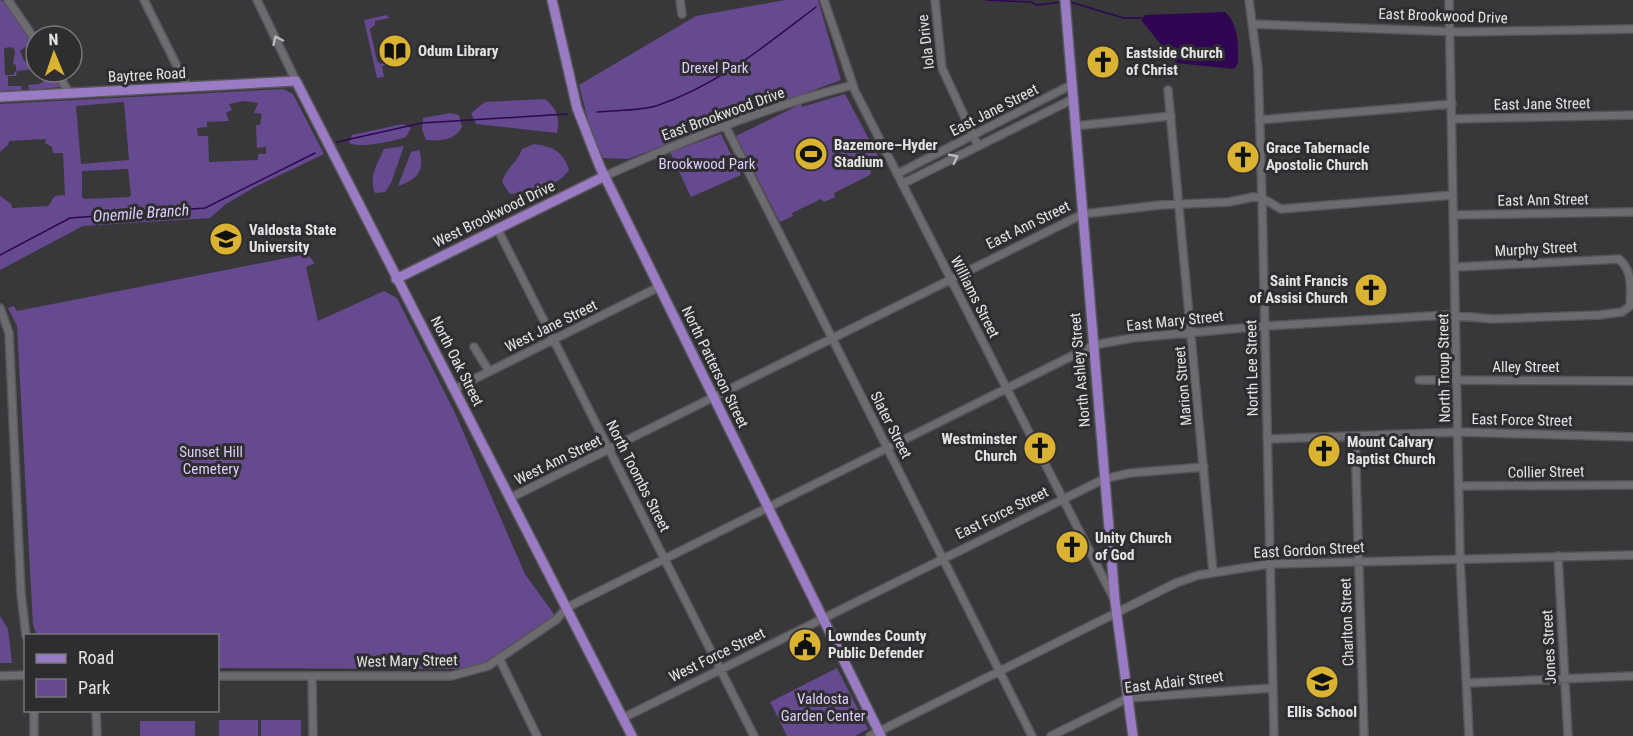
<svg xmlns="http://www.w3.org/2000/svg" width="1633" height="736" viewBox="0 0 1633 736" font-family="'Roboto Condensed',sans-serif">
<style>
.green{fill:#664a8f;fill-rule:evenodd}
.water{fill:#2f0554}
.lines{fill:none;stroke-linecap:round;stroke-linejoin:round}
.stream{stroke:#2f0554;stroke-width:1.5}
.minor-casing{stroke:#565558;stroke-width:10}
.major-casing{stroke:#565558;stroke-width:12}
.minor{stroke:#6d6b6f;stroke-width:7}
.major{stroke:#997cc4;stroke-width:9}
.oneway{stroke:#bab9bc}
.labels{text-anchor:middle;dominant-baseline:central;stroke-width:6;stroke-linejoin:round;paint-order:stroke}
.street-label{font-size:15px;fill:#e4e3e5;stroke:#2e2d30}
.poi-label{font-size:15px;font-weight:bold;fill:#e4e3e5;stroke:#2e2d30;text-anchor:start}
.park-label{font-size:15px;fill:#dccdf9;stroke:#2e2d30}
.water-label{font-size:16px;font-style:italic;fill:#dccdfa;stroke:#2e2d30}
</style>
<rect width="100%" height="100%" fill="#38373a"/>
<path class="green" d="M 0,0 L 5,2 L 36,45 L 36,59 L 27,46 L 20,51 L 24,61 L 29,62 L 31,69 L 36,65 L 36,69 L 17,71 L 16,76 L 8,76 L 8,86 L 22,86 L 21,90 L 0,91 ZM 12,47 L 15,51 L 13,64 L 16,65 L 16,71 L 13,75 L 5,75 L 4,48 Z
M 785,0 L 818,0 L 841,80 L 628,159 L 603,158 L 591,132 L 579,85 L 696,16 Z
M 386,15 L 390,18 L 375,21 L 375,25 L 370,29 L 377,61 L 381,64 L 388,59 L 389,65 L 382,66 L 384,77 L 377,78 L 364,20 Z
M 47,72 L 54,72 L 62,87 L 29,90 L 28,85 L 39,84 L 51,77 Z
M 283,89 L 293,94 L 324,154 L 255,187 L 226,204 L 210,218 L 83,226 L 0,270 L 0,196 L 11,204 L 12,208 L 48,206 L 55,196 L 65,195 L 63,153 L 53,153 L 52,147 L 45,143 L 46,139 L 9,141 L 8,145 L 0,152 L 0,104 ZM 244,101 L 258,103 L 254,113 L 262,114 L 260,125 L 256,125 L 257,148 L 266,147 L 266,154 L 258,154 L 258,160 L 209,162 L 208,136 L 198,136 L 197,128 L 207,127 L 207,122 L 229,121 L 226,113 L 232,110 L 229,104 ZM 124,102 L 129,160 L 81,164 L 76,106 ZM 128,169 L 131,195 L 129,197 L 84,199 L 82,197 L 82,171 Z
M 845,94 L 880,160 L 872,165 L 870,175 L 834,193 L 835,197 L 824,202 L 821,199 L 792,213 L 793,216 L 780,222 L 736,136 L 801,104 L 802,107 Z
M 545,99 C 557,109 560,117 557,133 L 476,124 L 471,113 L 485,102 Z
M 450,113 L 459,115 L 462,127 C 454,141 441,141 426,140 L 422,130 L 423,118 Z
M 403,124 L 411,128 L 406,137 C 393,141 361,149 349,143 L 352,135 Z
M 721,134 L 741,175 L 691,197 L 670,152 Z
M 534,144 C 552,146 564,152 569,170 C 556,188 532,193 510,194 L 502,182 C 506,168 517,163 522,149 Z
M 404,146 L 391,183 L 385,192 L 375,193 C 368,177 378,163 384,149 Z
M 419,150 C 426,170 417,180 398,186 L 411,152 Z
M 307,254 L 315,263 L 306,267 L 318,321 L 384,291 L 397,298 L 455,413 L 525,574 L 556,617 L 486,664 L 470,669 L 218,668 L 218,636 L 37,635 L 33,625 L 17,326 L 8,308 L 14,306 L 17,311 Z
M 0,616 L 8,629 L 12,663 L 0,663 Z
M 837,668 L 868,729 L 855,736 L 787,736 L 770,702 Z
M 219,720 L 258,720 L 258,736 L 219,736 Z
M 261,720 L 301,720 L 301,736 L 261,736 Z
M 140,721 L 195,721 L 195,736 L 140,736 Z"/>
<path class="water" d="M 1225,12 C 1239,25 1238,45 1238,63 L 1234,69 L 1176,63 L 1141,20 L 1145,15 Z"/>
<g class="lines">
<path class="stream" d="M 986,0 L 1031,2 L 1037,5 L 1062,2
M 1070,2 L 1124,18 L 1141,18
M 597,112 C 616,110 638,111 656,106 C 717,86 766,45 816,7
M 337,142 L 422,123 L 567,114
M 0,255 L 70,218 L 205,208 L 315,153"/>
<defs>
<path id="minor" d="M 8,0 L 36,41
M 144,0 L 188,88
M 257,0 L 296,81
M 680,0 L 682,14
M 824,0 L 855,91 L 1114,599
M 935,0 L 942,68 L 978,146
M 1249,0 L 1258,68 L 1262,198 L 1274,736
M 1449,0 L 1460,558 L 1469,736
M 1252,24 L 1461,32 L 1633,29
M 56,72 L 70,94
M 1168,90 L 1213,572
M 1452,119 L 1633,115
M 1259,120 L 1452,104
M 1075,126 L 1171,116
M 726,127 L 1032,736
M 897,174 L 1071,85
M 605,176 C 685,140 768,106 853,85
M 902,184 L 1073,99
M 1453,215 L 1633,212
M 497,228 L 754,736
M 0,308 L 9,333 L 21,593 L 26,636
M 474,347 L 489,371
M 1419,380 L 1633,381
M 454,389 L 659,287
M 1355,436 L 1364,736
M 1267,439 L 1459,432 L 1633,437
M 1460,486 L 1633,485
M 510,498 L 1083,214 L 1160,205 L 1229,202 L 1253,197 L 1262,198 L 1281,209 L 1453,195
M 1558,556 L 1568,736
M 499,658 L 537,736
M 0,676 L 26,675
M 218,676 L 451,676 L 488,666 L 557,619 L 566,608 L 1094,345 L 1132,338 L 1264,326 L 1448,315 L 1493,319 L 1599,315 L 1622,312 L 1630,306 C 1631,289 1633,271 1619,259 L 1455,267
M 312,676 L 313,736
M 1467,683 L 1633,676
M 96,710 L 97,736
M 623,718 L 1104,479 L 1130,473 L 1204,467
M 34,736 L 34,710
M 870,736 L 1176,583 L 1199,575 L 1269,564 L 1633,555
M 1051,736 L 1128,698 L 1273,688"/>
<path id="major" d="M 552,0 L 577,108 L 600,167 L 881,736
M 1065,0 L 1115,601 L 1133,736
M 0,97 L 296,81 L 632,736
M 396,279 L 605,176"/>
</defs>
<use href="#minor" class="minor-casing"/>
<use href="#major" class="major-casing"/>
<use href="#minor" class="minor"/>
<use href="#major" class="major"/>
</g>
<defs><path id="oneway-chevron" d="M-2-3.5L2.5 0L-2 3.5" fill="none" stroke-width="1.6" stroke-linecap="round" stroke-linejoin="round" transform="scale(1.5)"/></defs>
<g class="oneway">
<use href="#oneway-chevron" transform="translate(277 40) rotate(-115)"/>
<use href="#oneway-chevron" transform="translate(954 158) rotate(-27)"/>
</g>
<defs>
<symbol id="library-disc" viewBox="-11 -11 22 22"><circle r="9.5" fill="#dab333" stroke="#2e2d30"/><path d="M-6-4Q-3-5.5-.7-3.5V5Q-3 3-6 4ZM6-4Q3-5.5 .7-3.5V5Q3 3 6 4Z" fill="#111"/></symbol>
<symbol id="church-disc" viewBox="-11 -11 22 22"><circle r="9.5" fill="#dab333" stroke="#2e2d30"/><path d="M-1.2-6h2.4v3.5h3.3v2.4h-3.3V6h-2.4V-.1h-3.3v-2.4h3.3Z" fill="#111"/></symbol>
<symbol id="stadium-disc" viewBox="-11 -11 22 22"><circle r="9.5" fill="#dab333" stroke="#2e2d30"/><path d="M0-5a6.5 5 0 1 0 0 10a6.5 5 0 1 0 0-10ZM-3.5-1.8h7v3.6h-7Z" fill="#111"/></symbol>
<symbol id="university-disc" viewBox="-11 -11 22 22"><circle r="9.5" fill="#dab333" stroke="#2e2d30"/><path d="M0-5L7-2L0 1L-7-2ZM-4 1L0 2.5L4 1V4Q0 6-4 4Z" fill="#111"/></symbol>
<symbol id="civic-disc" viewBox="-11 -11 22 22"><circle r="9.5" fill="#dab333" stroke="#2e2d30"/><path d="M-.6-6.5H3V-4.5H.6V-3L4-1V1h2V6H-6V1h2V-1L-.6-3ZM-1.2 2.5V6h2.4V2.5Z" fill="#111"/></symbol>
<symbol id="school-disc" viewBox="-11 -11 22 22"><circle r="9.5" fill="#dab333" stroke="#2e2d30"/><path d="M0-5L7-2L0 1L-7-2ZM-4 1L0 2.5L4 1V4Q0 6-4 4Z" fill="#111"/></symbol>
</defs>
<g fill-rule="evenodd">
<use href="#library-disc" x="376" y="32" width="38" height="38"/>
<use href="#church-disc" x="1084" y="43" width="38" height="38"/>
<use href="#stadium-disc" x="792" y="135" width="38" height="38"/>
<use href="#church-disc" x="1224" y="138" width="38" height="38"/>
<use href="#university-disc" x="207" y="220" width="38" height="38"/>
<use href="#church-disc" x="1352" y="271" width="38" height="38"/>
<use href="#church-disc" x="1021" y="429" width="38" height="38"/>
<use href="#church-disc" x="1305" y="432" width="38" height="38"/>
<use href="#church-disc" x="1053" y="528" width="38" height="38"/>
<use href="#civic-disc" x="786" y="626" width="38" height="38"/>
<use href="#school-disc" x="1303" y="663" width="38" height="38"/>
</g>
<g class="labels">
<g class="street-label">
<text transform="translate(1443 16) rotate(2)">East Brookwood Drive</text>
<text transform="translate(926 42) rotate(-97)">Iola Drive</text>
<text transform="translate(147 75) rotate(-3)">Baytree Road</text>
<text transform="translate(1542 104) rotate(-1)">East Jane Street</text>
<text transform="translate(994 110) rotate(-27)">East Jane Street</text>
<text transform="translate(723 114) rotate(-20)">East Brookwood Drive</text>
<text transform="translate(1543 200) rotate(-1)">East Ann Street</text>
<text transform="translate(494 214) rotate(-26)">West Brookwood Drive</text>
<text transform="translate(1028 225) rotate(-26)">East Ann Street</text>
<text transform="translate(1536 249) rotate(-3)">Murphy Street</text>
<text transform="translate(975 297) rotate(63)">Williams Street</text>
<text transform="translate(1175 321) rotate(-6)">East Mary Street</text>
<text transform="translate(551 326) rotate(-26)">West Jane Street</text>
<text transform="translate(457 361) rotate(63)">North Oak Street</text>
<text transform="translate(715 367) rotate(64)">North Patterson Street</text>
<text x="1526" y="367">Alley Street</text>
<text transform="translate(1252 368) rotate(-91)">North Lee Street</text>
<text transform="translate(1444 368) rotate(-91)">North Troup Street</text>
<text transform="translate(1080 370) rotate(-95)">North Ashley Street</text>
<text transform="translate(1183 386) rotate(-95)">Marion Street</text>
<text transform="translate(1522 420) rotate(1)">East Force Street</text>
<text transform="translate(891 425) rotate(63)">Slater Street</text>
<text transform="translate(558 460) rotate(-26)">West Ann Street</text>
<text transform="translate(1546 472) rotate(-1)">Collier Street</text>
<text transform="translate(638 476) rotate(63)">North Toombs Street</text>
<text transform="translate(1002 513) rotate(-26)">East Force Street</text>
<text transform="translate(1309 550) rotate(-3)">East Gordon Street</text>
<text transform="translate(1347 622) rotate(-92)">Charlton Street</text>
<text transform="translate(1549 647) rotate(-93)">Jones Street</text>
<text transform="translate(717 655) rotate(-26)">West Force Street</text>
<text transform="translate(407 661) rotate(-1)">West Mary Street</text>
<text transform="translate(1174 682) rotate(-7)">East Adair Street</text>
</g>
<g class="poi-label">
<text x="418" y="51">Odum Library</text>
<text x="1126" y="53">Eastside Church<tspan x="1126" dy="17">of Christ</tspan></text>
<text x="834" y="145">Bazemore–Hyder<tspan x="834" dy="17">Stadium</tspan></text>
<text x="1266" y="148">Grace Tabernacle<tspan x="1266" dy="17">Apostolic Church</tspan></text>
<text x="249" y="230">Valdosta State<tspan x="249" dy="17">University</tspan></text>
<text x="1348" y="281" text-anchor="end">Saint Francis<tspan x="1348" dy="17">of Assisi Church</tspan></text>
<text x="1017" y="439" text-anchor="end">Westminster<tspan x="1017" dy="17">Church</tspan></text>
<text x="1347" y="442">Mount Calvary<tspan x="1347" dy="17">Baptist Church</tspan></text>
<text x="1095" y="538">Unity Church<tspan x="1095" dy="17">of God</tspan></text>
<text x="828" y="636">Lowndes County<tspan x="828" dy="17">Public Defender</tspan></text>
<text x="1322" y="712" text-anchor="middle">Ellis School</text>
</g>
<g class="park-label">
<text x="715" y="68">Drexel Park</text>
<text x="707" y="164">Brookwood Park</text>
<text x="211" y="452">Sunset Hill<tspan x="211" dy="17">Cemetery</tspan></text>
<text x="823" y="699">Valdosta<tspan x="823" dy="17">Garden Center</tspan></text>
</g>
<g class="water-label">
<text transform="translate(141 213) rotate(-4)">Onemile Branch</text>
</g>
</g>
<rect x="24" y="634" width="195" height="78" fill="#2e2d30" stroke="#777678" stroke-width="1.5"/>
<rect x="36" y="654" width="30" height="9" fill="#997cc4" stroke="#777678" stroke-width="1.5"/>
<text x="78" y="664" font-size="18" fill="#e4e3e5">Road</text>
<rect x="36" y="679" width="30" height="18" fill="#664a8f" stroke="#777678" stroke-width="1.5"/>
<text x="78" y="694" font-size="18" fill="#e4e3e5">Park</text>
<g transform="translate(54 54) rotate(358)"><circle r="28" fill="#2e2d30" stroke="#777678" stroke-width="1.5"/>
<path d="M0-4.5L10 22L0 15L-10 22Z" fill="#dab333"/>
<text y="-9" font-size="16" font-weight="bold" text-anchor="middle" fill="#e4e3e5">N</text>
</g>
</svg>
